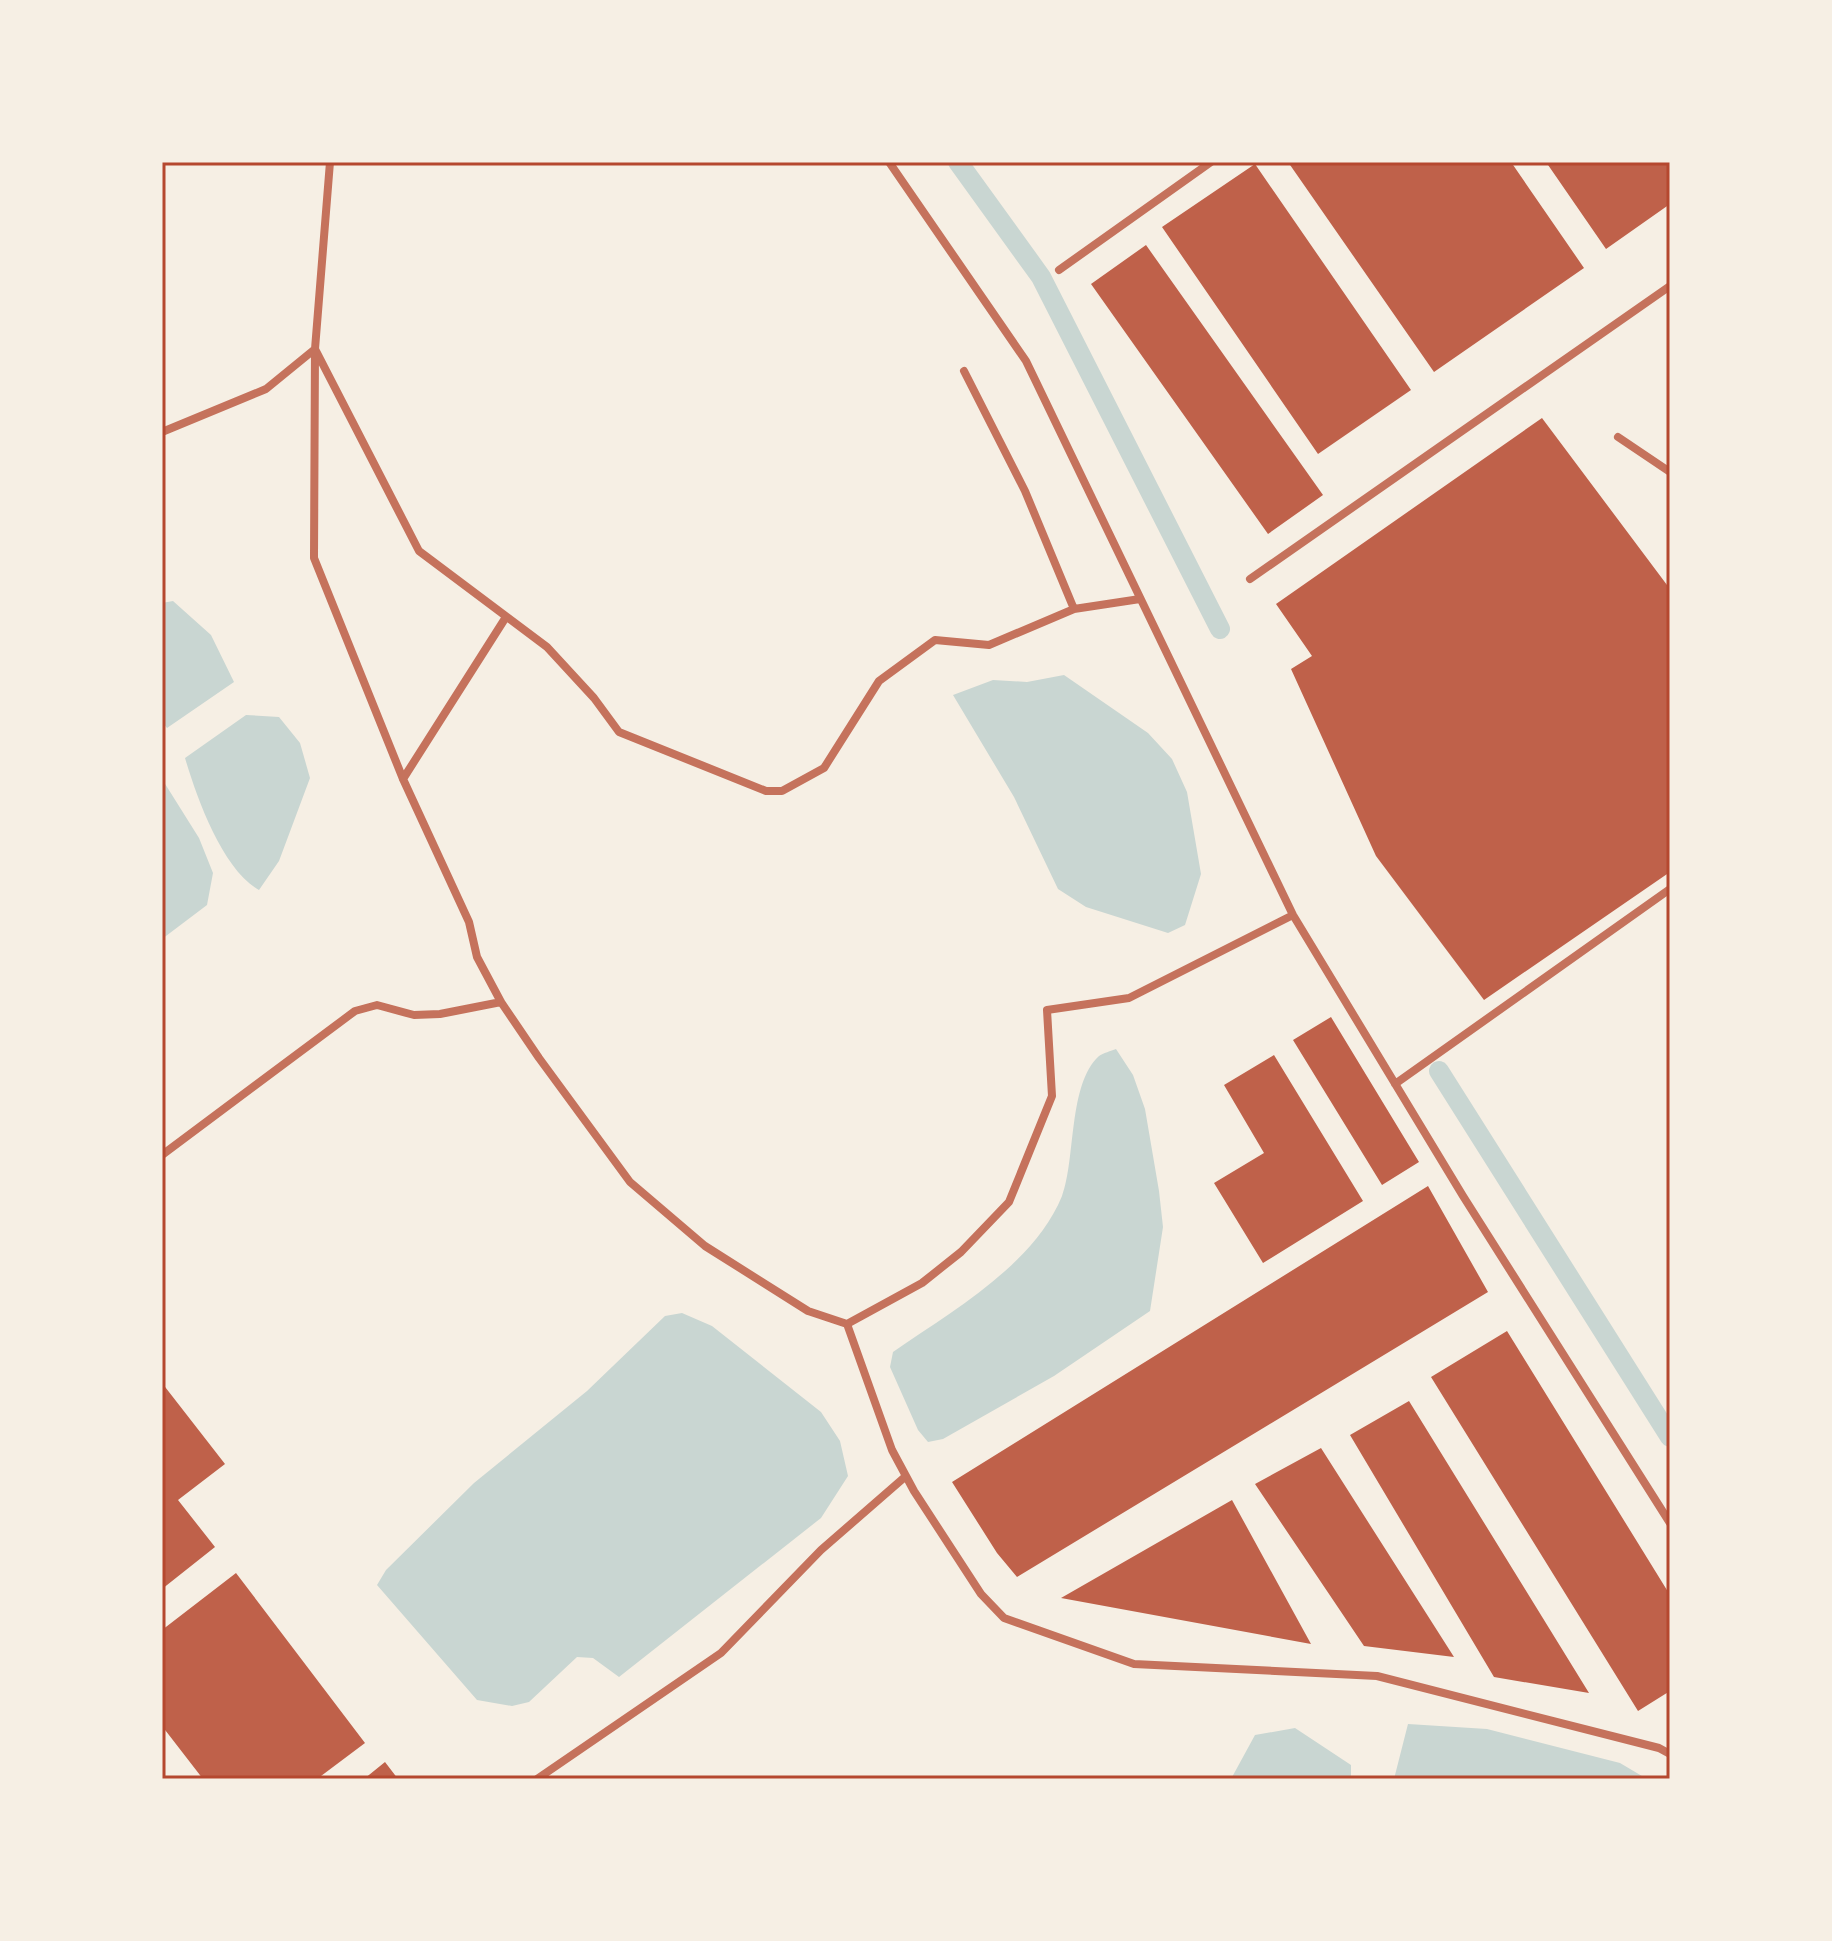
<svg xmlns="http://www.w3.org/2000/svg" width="1832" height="1941" viewBox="0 0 1832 1941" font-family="'Playfair Display',serif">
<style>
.water{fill:#c9d6d2}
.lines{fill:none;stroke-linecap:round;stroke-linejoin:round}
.canal{stroke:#c9d6d2;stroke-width:20}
.building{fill:#bf614a}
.minor{stroke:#c5725c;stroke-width:8}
.neatline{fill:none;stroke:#b5482f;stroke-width:3}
</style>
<rect width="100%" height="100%" fill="#f6efe4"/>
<path class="water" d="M 173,601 L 211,635 L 234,682 L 167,728 L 162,722 L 162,603 Z
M 1064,675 L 1148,733 L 1172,759 L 1187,792 L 1201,874 L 1185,925 L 1168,933 L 1086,907 L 1058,889 L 1014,797 L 953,695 L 993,680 L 1027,682 Z
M 246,715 L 279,717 L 300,743 L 310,778 L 279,861 L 259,890 C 222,869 197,798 185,758 Z
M 162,779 L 199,838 L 213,873 L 207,905 L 162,939 Z
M 1116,1049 L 1133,1075 L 1145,1109 L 1159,1191 L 1163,1227 L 1150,1311 L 1054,1376 L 943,1439 L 928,1442 L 918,1430 L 890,1367 L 893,1352 C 952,1311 1034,1265 1062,1196 C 1076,1159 1068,1084 1099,1056 C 1103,1053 1111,1051 1116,1049 Z
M 682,1313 L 712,1326 L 821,1412 L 840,1441 L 848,1476 L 821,1518 L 619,1677 L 593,1658 L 577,1657 L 529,1702 L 512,1706 L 477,1700 L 377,1585 L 386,1570 L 474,1483 L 587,1391 L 665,1316 Z
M 1408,1724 L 1487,1729 L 1620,1763 L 1647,1779 L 1394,1779 Z
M 1295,1728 L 1351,1765 L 1351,1779 L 1231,1779 L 1255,1735 Z"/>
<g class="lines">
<path class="canal" d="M 958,162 L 1041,277 L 1220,629
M 1439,1071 L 1670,1437"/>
</g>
<path class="building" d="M 1288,162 L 1511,162 L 1584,268 L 1434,372 Z
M 1546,162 L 1670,162 L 1670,204 L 1606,249 Z
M 1255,164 L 1411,390 L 1318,454 L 1162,227 Z
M 1146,245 L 1323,495 L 1268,534 L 1091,284 Z
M 1542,418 L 1670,589 L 1670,872 L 1484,1000 L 1376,856 L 1291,669 L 1312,656 L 1276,604 Z
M 1331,1017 L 1419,1162 L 1382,1185 L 1293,1040 Z
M 1274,1055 L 1363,1201 L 1263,1263 L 1214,1183 L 1264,1153 L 1224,1085 Z
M 1428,1186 L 1488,1292 L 1017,1577 L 997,1553 L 952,1482 Z
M 1507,1331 L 1670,1595 L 1670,1691 L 1638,1711 L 1431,1377 Z
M 162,1383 L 225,1464 L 178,1500 L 215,1547 L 162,1589 Z
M 1409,1401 L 1589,1693 L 1494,1677 L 1350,1435 Z
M 1321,1448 L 1454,1657 L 1364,1646 L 1255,1484 Z
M 1232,1500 L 1311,1644 L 1061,1598 Z
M 236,1573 L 365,1743 L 317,1779 L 203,1779 L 162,1726 L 162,1630 Z
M 385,1762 L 398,1779 L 364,1779 Z"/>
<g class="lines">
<path class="minor" d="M 330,162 L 315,349 L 314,558 L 403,779 L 469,922 L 477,957 L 501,1002 L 539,1058 L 630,1182 L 705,1246 L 808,1311 L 847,1324 L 922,1283 L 961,1252 L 1009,1202 L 1052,1096 L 1047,1010 L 1129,998 L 1293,915
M 889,162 L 1026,361 L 1293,915 L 1463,1196 L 1670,1523
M 1059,270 L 1211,162
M 964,371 L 1025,491 L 1074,609
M 162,432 L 266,389 L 315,349 L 419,551 L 547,647 L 594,698 L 619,732 L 766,791 L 782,791 L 824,768 L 879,681 L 935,640 L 989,645 L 1074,609 L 1140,599
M 1618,437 L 1670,472
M 1250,579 L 1670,286
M 403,779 L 506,617
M 1395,1084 L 1670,889
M 162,1155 L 355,1011 L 377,1005 L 414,1015 L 440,1014 L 501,1002
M 847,1324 L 892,1450 L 914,1491 L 981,1594 L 1004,1618 L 1134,1664 L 1377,1676 L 1659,1748 L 1670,1754
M 537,1779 L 721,1653 L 821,1550 L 906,1476"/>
</g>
<rect width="1832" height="1941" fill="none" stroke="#f6efe4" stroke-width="328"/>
<rect x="164" y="164" width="1504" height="1613" class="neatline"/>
</svg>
